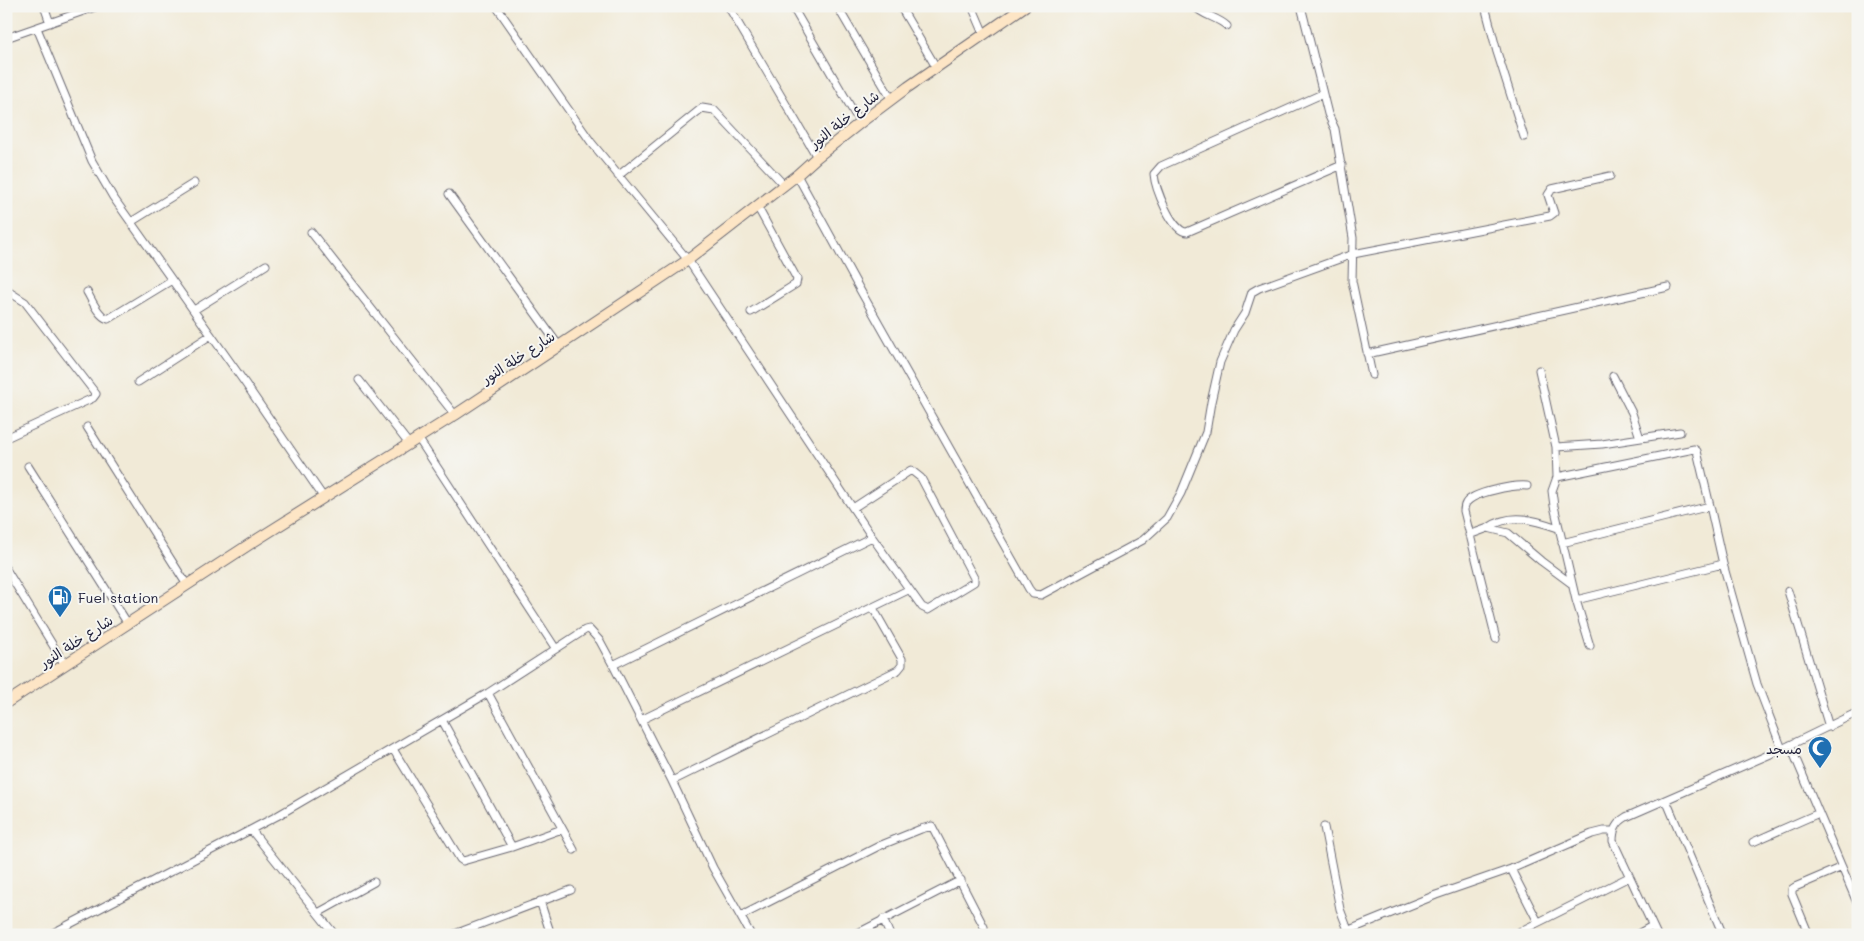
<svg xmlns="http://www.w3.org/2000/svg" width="1864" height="941" viewBox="0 0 1864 941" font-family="Mali,'Playpen Sans Arabic',sans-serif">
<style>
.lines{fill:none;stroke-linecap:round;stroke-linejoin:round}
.street-casing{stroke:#6a6872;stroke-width:9}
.secondary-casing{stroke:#6a6872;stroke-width:12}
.street{stroke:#fff;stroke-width:7}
.secondary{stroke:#fde5c5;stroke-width:10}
.labels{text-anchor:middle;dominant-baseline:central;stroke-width:4;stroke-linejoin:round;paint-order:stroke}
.street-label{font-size:14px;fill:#22223b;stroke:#f6f6f2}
.poi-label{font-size:14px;fill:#22223b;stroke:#f6f6f2;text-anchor:start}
</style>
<rect width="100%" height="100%" fill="#f6f6f2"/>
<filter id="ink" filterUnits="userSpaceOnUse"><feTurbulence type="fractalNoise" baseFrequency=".02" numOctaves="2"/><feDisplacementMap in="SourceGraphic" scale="10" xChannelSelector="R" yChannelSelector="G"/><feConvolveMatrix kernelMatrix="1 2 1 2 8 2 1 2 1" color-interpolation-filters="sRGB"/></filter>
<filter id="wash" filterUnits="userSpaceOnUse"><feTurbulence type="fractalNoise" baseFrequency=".0096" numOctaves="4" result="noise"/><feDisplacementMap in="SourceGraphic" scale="20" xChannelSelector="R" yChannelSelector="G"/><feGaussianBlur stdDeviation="1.12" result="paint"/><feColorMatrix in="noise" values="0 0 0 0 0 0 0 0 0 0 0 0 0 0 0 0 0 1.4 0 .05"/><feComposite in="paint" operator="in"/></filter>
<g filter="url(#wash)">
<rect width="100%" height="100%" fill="#f1ead7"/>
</g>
<g filter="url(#ink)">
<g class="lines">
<defs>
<path id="street" d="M 44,6 L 50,23
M 496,6 L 591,142 L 688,260 L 872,537 L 922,607 L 928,610 L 974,582 L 974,578 L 921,478 L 911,470 L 853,508
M 728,6 L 817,157
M 792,6 L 860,123
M 837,6 L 892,100
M 900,6 L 936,67
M 972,6 L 984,34
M 1194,6 C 1204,16 1217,17 1227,26
M 1301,6 L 1328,114 L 1335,129 L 1353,238 L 1352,281 L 1372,375
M 1485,6 L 1497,52 L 1524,137
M 37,28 L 92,161 L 113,197 L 245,383 L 324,498
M 6,38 L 98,6
M 1322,94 L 1161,166 L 1154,174 C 1155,188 1172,232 1187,232 L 1342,165
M 797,175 L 859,288 L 1029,589 L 1033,594 L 1041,595 L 1143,540 L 1167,518 L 1181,493 L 1206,432 L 1211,402 L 1220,362 L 1234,330 L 1245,313 L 1252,292 L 1259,288 L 1353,254 L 1550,216 L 1554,213 L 1548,195 L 1552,189 L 1610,176
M 618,176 L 702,108 L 714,110 L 784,185
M 449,194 L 559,346
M 131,222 L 194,183
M 311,232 L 455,415
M 6,290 L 25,302 L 96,394 L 93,398 L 6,438
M 87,292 C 92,300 98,316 108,319 L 172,280
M 194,310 L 266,265
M 751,312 L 796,284 L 797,279 L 757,206
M 1367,354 L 1668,287
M 1539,370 L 1556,447 L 1557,477 L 1552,491 L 1554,506 L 1576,600 L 1590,646
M 1613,376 L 1632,413 L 1640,438
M 359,380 L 409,444
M 138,382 L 211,335
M 87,427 L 187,585
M 418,438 L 556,649
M 1556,447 L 1602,444 L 1680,432
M 28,466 L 128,624
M 1557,477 L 1694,449 L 1697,451 L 1710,506
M 1488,528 C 1511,512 1535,520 1558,528
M 1469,535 L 1488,528 L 1508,533 L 1541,561 L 1572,584
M 1562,543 L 1710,506 L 1723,564 L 1757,684 L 1782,749
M 6,569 L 65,665
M 1788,591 L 1829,727
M 1576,600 L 1723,564
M 1496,639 L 1464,511 C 1464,508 1464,506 1466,503 C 1473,492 1514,485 1527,486
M 613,665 L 872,537
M 488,693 L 574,850
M 442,720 L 512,847
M 641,720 L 908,590
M 1790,745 L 1858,905
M 393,749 L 460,859 L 463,861 L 512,847 L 562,829
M 672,781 L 898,670 L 902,665 L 902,659 L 873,608
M 1666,800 L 1723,935
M 1324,827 L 1340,909 L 1348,930
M 252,831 L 335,935
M 1753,842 L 1819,813
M 1511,869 L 1538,922
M 540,901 L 551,935
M 318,913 L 374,882
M 741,916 L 879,846 L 921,829 L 932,826 L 984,927
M 883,919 L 890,935
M 49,935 L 277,816 L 488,693 L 585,630 L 589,629 L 600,641 L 613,665 L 672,781 L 713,868 L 751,935
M 452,935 L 571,890
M 854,935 L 961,880
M 1337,935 L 1436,895 L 1511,869 L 1592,834 L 1604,831 L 1614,831
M 1513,935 L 1629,877
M 1636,935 L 1652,926
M 1657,935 L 1613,841 C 1613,830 1616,823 1626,817 L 1782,749 L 1858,712
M 1809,935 L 1792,894 L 1792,889 L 1795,887 L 1842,867"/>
<path id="secondary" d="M 6,703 L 253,542 L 455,415 L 688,260 L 797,175 L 817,157 L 860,123 L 908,87 L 1025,6"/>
</defs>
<use href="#street" class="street-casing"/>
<use href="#secondary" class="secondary-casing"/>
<use href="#street" class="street"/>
<use href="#secondary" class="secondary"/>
</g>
</g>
<defs>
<symbol id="fuel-pin" viewBox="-11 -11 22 30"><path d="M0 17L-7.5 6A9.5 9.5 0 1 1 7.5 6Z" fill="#1f6fb2" stroke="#f6f6f2"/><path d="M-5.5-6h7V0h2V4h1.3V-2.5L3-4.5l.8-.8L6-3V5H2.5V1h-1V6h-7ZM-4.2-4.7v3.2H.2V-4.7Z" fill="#fff"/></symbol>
<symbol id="mosque-pin" viewBox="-11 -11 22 30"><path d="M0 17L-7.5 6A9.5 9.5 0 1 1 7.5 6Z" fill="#1f6fb2" stroke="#f6f6f2"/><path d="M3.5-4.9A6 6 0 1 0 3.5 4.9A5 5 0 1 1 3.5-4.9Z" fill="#fff"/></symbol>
</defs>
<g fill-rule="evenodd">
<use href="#fuel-pin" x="46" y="583" width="28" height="38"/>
<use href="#mosque-pin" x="1806" y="734" width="28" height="38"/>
</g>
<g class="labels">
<g class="street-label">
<text transform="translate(844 119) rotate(-38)">شارع خلة النور</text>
<text transform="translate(518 357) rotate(-33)">شارع خلة النور</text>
<text transform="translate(76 641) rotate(-33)">شارع خلة النور</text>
</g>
<g class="poi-label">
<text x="78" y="597">Fuel station</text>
<text x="1802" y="748" text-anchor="end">مسجد</text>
</g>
</g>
<rect width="1864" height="941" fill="none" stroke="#f6f6f2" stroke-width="25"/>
</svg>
